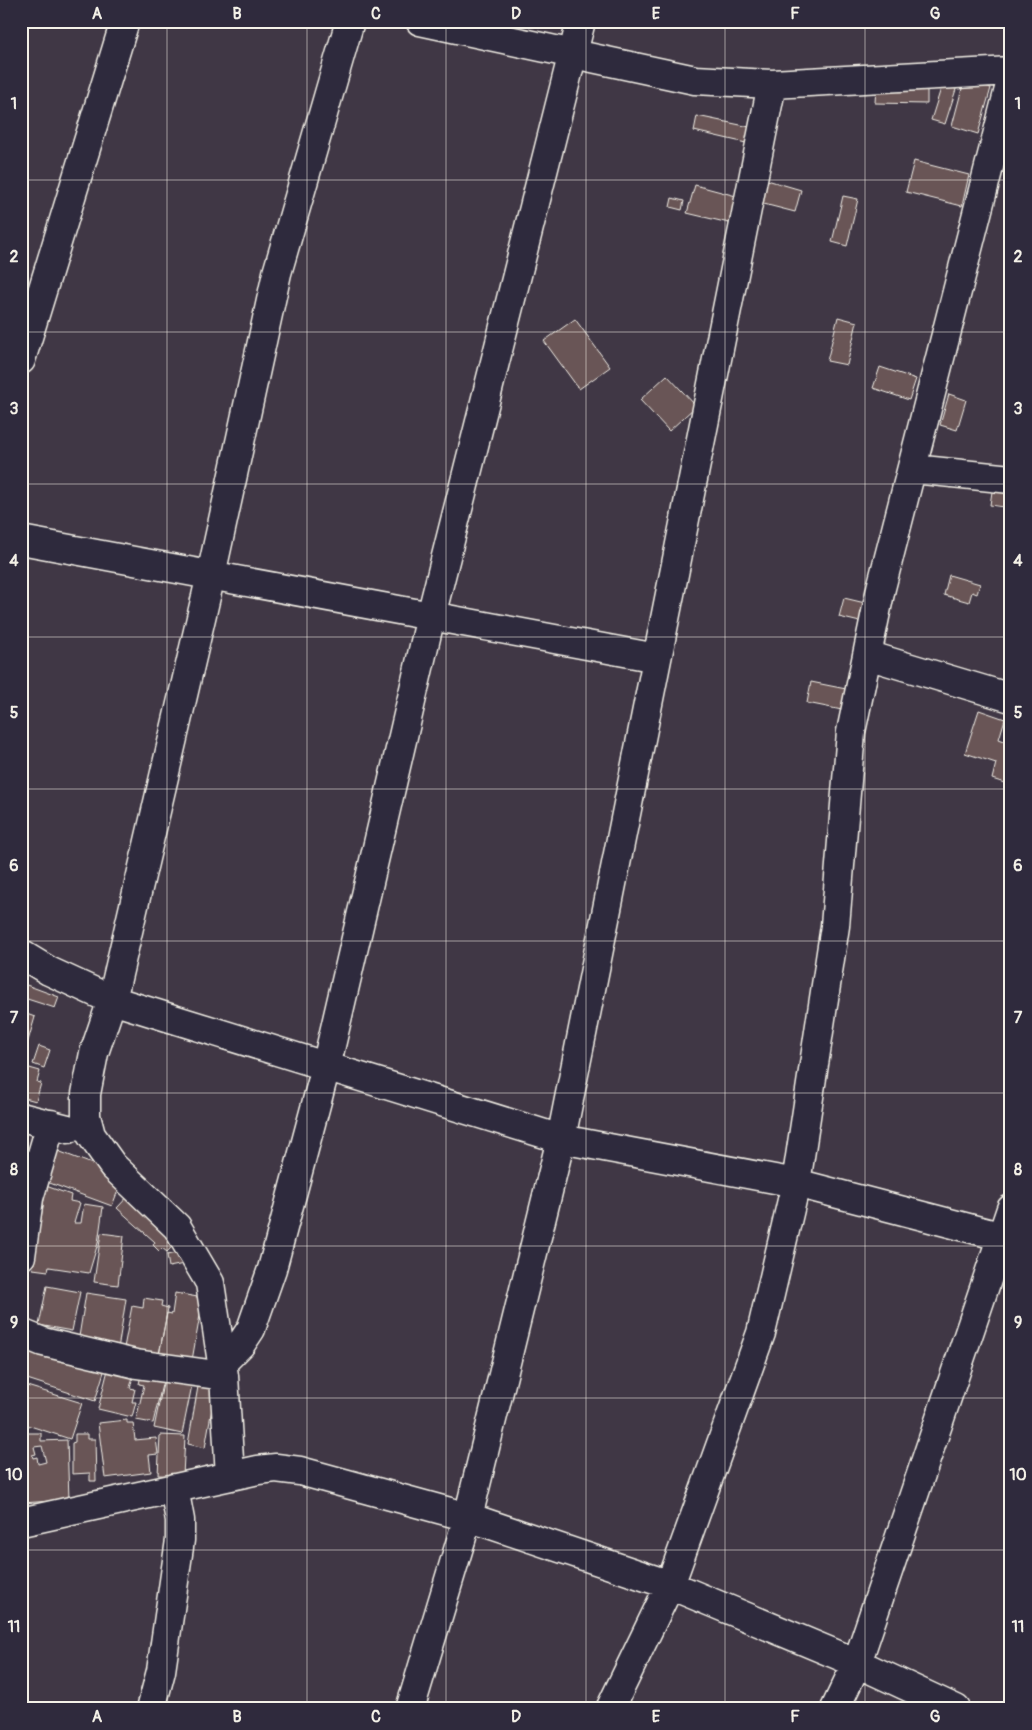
<svg xmlns="http://www.w3.org/2000/svg" width="1032" height="1730" viewBox="0 0 1032 1730" font-family="Pangolin,sans-serif">
<style>
.building{fill:#695557;stroke:#f4f1e8;fill-rule:evenodd}
.lines{fill:none;stroke-linecap:round;stroke-linejoin:round}
.minor-casing{stroke:#f4f1e8;stroke-width:31}
.minor{stroke:#2f2a3d;stroke-width:28}
.grid{fill:none;stroke:#f4f1e8;stroke-width:1;stroke-opacity:0.55}
.neatline{fill:none;stroke:#f4f1e8;stroke-width:2}
.grid-label{font-size:16px;text-anchor:middle;font-weight:bold;fill:#f4f1e8}
</style>
<rect width="100%" height="100%" fill="#403745"/>
<filter id="ink" filterUnits="userSpaceOnUse"><feTurbulence type="fractalNoise" baseFrequency=".02" numOctaves="2"/><feDisplacementMap in="SourceGraphic" scale="10" xChannelSelector="R" yChannelSelector="G"/><feConvolveMatrix kernelMatrix="1 2 1 2 8 2 1 2 1" color-interpolation-filters="sRGB"/></filter>
<g filter="url(#ink)">
<path class="building" d="M 944,79 L 958,83 L 945,124 L 931,120 Z
M 964,81 L 991,88 L 978,134 L 952,126 Z
M 876,87 L 927,88 L 927,104 L 875,103 Z
M 697,116 L 750,127 L 746,143 L 694,131 Z
M 914,161 L 969,175 L 962,206 L 906,192 Z
M 767,180 L 801,190 L 795,212 L 760,203 Z
M 695,185 L 736,196 L 729,223 L 687,213 Z
M 843,196 L 858,199 L 847,246 L 832,242 Z
M 672,198 L 684,201 L 682,210 L 670,207 Z
M 838,317 L 857,322 L 847,365 L 827,361 Z
M 575,319 L 610,367 L 579,389 L 544,341 Z
M 880,367 L 916,379 L 909,400 L 873,388 Z
M 667,375 L 696,406 L 669,431 L 640,400 Z
M 949,394 L 966,400 L 957,430 L 940,425 Z
M 993,485 L 1011,487 L 1011,508 L 990,505 Z
M 949,575 L 980,584 L 977,594 L 972,592 L 969,602 L 944,595 Z
M 844,598 L 865,603 L 860,622 L 839,617 Z
M 811,682 L 846,689 L 842,710 L 807,703 Z
M 979,710 L 1005,719 L 999,739 L 1007,742 L 1009,739 L 1005,737 L 1011,720 L 1011,785 L 992,779 L 996,763 L 965,753 Z
M 21,983 L 59,997 L 55,1008 L 21,997 Z
M 21,1012 L 35,1017 L 21,1065 Z
M 39,1046 L 50,1050 L 44,1068 L 33,1064 Z
M 26,1067 L 40,1071 L 37,1082 L 41,1083 L 36,1101 L 21,1097 L 21,1083 Z
M 58,1151 L 100,1167 L 99,1171 L 122,1180 L 112,1206 L 47,1182 Z
M 46,1186 L 71,1195 L 70,1201 L 80,1203 L 74,1223 L 81,1223 L 84,1204 L 103,1207 L 98,1243 L 89,1273 L 49,1267 L 48,1271 L 33,1269 Z
M 132,1192 L 178,1240 L 167,1252 L 162,1248 L 159,1251 L 153,1245 L 155,1242 L 117,1208 Z
M 101,1233 L 124,1236 L 118,1285 L 94,1282 Z
M 181,1252 L 184,1264 L 169,1267 L 167,1255 Z
M 47,1286 L 80,1292 L 72,1331 L 39,1325 Z
M 86,1293 L 126,1299 L 118,1349 L 78,1343 Z
M 175,1293 L 203,1298 L 191,1366 L 158,1360 L 167,1313 L 172,1314 Z
M 144,1298 L 162,1301 L 161,1306 L 168,1308 L 158,1360 L 123,1353 L 132,1306 L 143,1308 Z
M 25,1339 L 106,1365 L 95,1401 L 21,1377 L 21,1351 Z
M 110,1362 L 135,1369 L 130,1388 L 135,1389 L 132,1402 L 136,1402 L 132,1417 L 98,1409 Z
M 143,1366 L 165,1372 L 153,1423 L 136,1420 L 144,1385 L 139,1384 Z
M 164,1379 L 192,1385 L 182,1434 L 154,1428 Z
M 199,1381 L 216,1385 L 205,1448 L 188,1444 Z
M 27,1386 L 82,1403 L 70,1439 L 21,1423 L 21,1404 Z
M 127,1420 L 127,1423 L 133,1423 L 135,1440 L 156,1438 L 158,1454 L 149,1455 L 151,1472 L 105,1478 L 98,1423 Z
M 21,1433 L 41,1433 L 41,1441 L 67,1440 L 69,1500 L 21,1503 ZM 42,1446 L 46,1462 L 38,1464 L 37,1457 L 33,1458 L 32,1455 L 36,1454 L 34,1447 Z
M 75,1434 L 87,1434 L 87,1439 L 95,1439 L 96,1481 L 90,1481 L 90,1473 L 72,1474 L 72,1443 L 75,1442 Z
M 160,1435 L 185,1436 L 183,1476 L 158,1475 Z"/>
<g class="lines">
<defs>
<path id="minor" d="M 420,21 L 695,80 L 772,84 L 1011,71
M 21,360 L 125,21
M 913,469 L 1011,479
M 21,540 L 657,658
M 867,655 L 1011,698
M 21,954 L 49,971 L 112,1000 L 561,1139 L 796,1183 L 1011,1239
M 21,1117 L 68,1129
M 21,1256 L 29,1198 L 51,1124
M 21,1333 L 43,1342 L 136,1364 L 224,1376
M 222,1363 L 241,1344 L 251,1329 L 272,1269 L 326,1067 L 431,616 L 581,21
M 230,1476 L 224,1376 L 210,1283 L 177,1227 L 113,1166 L 91,1135 L 86,1116 L 86,1094 L 94,1053 L 112,1000 L 211,575 L 277,273 L 350,21
M 21,1522 L 258,1470 L 276,1468 L 300,1471 L 468,1517 L 670,1585 L 857,1663 L 956,1709
M 151,1709 L 161,1671 L 180,1540 L 180,1520 L 174,1488
M 410,1709 L 468,1517 L 561,1139 L 772,84
M 610,1709 L 670,1585 L 761,1333 L 796,1183 L 835,926 L 851,732 L 881,588 L 1011,81
M 835,1709 L 857,1663 L 1011,1209"/>
</defs>
<use href="#minor" class="minor-casing"/>
<use href="#minor" class="minor"/>
</g>
</g>
<path class="grid" d="M 167,21 L 167,1709M 307,21 L 307,1709M 446,21 L 446,1709M 586,21 L 586,1709M 725,21 L 725,1709M 865,21 L 865,1709M 21,180 L 1011,180M 21,332 L 1011,332M 21,484 L 1011,484M 21,637 L 1011,637M 21,789 L 1011,789M 21,941 L 1011,941M 21,1093 L 1011,1093M 21,1246 L 1011,1246M 21,1398 L 1011,1398M 21,1550 L 1011,1550"/>
<rect width="1032" height="1730" fill="none" stroke="#2f2a3d" stroke-width="55"/>
<rect x="28" y="28" width="976" height="1674" class="neatline"/>
<g class="grid-label">
<text x="97" y="19">A</text>
<text x="237" y="19">B</text>
<text x="376" y="19">C</text>
<text x="516" y="19">D</text>
<text x="656" y="19">E</text>
<text x="795" y="19">F</text>
<text x="935" y="19">G</text>
<text x="14" y="109">1</text>
<text x="1018" y="109">1</text>
<text x="14" y="262">2</text>
<text x="1018" y="262">2</text>
<text x="14" y="414">3</text>
<text x="1018" y="414">3</text>
<text x="14" y="566">4</text>
<text x="1018" y="566">4</text>
<text x="14" y="718">5</text>
<text x="1018" y="718">5</text>
<text x="14" y="871">6</text>
<text x="1018" y="871">6</text>
<text x="14" y="1023">7</text>
<text x="1018" y="1023">7</text>
<text x="14" y="1175">8</text>
<text x="1018" y="1175">8</text>
<text x="14" y="1328">9</text>
<text x="1018" y="1328">9</text>
<text x="14" y="1480">10</text>
<text x="1018" y="1480">10</text>
<text x="14" y="1632">11</text>
<text x="1018" y="1632">11</text>
<text x="97" y="1722">A</text>
<text x="237" y="1722">B</text>
<text x="376" y="1722">C</text>
<text x="516" y="1722">D</text>
<text x="656" y="1722">E</text>
<text x="795" y="1722">F</text>
<text x="935" y="1722">G</text>
</g>
</svg>
